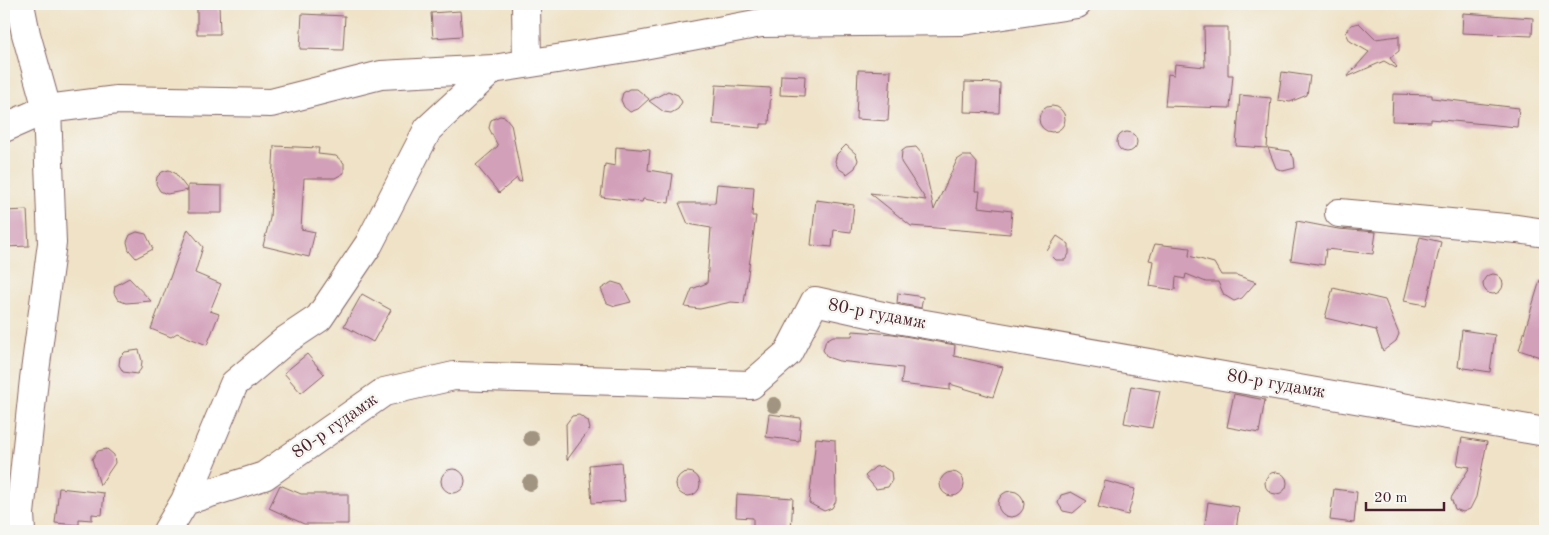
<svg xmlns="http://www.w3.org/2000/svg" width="1549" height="535" viewBox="0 0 1549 535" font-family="'Old Standard TT',serif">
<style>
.building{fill:#d3a0ba}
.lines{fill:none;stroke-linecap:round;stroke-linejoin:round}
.minor-casing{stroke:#846361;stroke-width:30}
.minor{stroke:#fff;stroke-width:28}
.tree{fill:#a19480}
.labels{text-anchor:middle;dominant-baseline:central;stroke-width:5;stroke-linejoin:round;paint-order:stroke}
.street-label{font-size:18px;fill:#4a1f2b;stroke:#f6f6f2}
</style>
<rect width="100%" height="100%" fill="#f6f6f2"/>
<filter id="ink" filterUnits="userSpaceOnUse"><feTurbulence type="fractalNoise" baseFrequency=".02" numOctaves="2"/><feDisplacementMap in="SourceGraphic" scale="10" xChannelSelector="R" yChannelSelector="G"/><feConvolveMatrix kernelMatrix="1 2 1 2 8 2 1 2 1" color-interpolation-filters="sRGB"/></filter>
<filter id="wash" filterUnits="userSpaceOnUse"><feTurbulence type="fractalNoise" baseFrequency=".0096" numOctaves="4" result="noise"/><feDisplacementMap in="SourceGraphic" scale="20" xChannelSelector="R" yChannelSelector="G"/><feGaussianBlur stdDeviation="1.12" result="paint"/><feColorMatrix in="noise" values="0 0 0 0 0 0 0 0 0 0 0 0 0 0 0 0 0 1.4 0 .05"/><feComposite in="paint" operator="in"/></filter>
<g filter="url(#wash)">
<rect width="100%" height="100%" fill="#efe2c6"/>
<g id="blocks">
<path class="building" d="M 197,4 L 219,4 L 220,34 L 197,34 Z
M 460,11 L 462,36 L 433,38 L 431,13 Z
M 1463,13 L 1533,18 L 1532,36 L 1462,33 Z
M 302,14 L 345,16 L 343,50 L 300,49 Z
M 1359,23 L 1375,39 L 1399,36 L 1399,51 L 1390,58 L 1397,67 L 1396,68 L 1384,61 L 1347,77 L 1369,52 L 1350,41 L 1346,33 L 1351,25 Z
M 1204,27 L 1228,27 L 1228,75 L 1233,75 L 1230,108 L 1165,106 L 1168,74 L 1174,75 L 1175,64 L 1205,67 Z
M 858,70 L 891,71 L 888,121 L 856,119 Z
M 1282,72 L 1310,76 L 1307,95 L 1290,102 L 1278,100 Z
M 781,75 L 805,76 L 804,96 L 780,95 Z
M 965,82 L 1000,83 L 999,113 L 964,112 Z
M 716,85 L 771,88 L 769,124 L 761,124 L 761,128 L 713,124 Z
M 629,89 L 637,89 L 649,99 L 638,109 L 630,112 L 624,107 L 621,100 L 623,93 Z
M 668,91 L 678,95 L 682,102 L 678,109 L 671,113 L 664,112 L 649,101 Z
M 1393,94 L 1432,95 L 1432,98 L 1519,108 L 1517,127 L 1431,119 L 1431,122 L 1392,121 Z
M 1240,95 L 1271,98 L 1267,148 L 1236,146 Z
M1039 119a13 13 0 1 1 26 0a13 13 0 1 1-26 0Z
M 500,116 L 505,117 L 511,124 L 522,181 L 519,182 L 517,178 L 499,193 L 476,165 L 498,146 L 489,128 L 491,120 Z
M1117 142a10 10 0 1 1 20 0a10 10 0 1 1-20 0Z
M 846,145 L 856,154 L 858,160 L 855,168 L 847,174 L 838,168 L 835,161 L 837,154 Z
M 274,146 L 319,148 L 318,154 L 336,156 L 344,163 L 344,173 L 335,178 L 304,178 L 301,229 L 315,232 L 309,257 L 263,246 L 270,218 Z
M 616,147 L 650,150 L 648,170 L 673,174 L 669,203 L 643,199 L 642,202 L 601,197 L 605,164 L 615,166 Z
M 916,147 L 922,154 L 934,210 L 957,160 L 963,156 L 971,156 L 977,163 L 975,191 L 980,191 L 978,207 L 1012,211 L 1010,234 L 911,226 L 870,193 L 926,200 L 901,162 L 902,151 L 906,148 Z
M 1268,148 L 1289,151 L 1294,158 L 1295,168 L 1283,171 L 1276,168 Z
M 169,170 L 175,173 L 188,190 L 188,185 L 222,186 L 222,213 L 188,213 L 188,190 L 167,194 L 160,191 L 156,184 L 157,177 L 162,172 Z
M 717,184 L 754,187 L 752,216 L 756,216 L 744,303 L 731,302 L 700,309 L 685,307 L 692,289 L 707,283 L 711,228 L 688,224 L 679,203 L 715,203 Z
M 816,200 L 854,205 L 851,232 L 834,230 L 832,247 L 811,245 Z
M 27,210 L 29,246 L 4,247 L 4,211 Z
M 1297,221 L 1338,229 L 1376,232 L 1373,254 L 1326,249 L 1324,265 L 1291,260 Z
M 188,229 L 203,247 L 195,273 L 221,284 L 210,311 L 219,314 L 207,345 L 177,333 L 171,337 L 151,329 Z
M 137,232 L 146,234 L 153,249 L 136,258 L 129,250 L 127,242 L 130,235 Z
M 1057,236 L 1069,244 L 1069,254 L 1065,260 L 1056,260 L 1047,251 Z
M 1420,237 L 1441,242 L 1426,305 L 1404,301 Z
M 1155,244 L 1190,248 L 1189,256 L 1214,263 L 1221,275 L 1236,275 L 1256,282 L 1242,298 L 1234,301 L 1224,295 L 1218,282 L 1206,282 L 1186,274 L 1185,279 L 1176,277 L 1175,290 L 1149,286 L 1153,261 L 1149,260 Z
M1483 284a10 10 0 1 1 20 0a10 10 0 1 1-20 0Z
M 129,278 L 151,301 L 126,303 L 118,300 L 114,293 L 115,286 Z
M 1540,280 L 1545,281 L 1545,339 L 1540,357 L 1519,350 Z
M 612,282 L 622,285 L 631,302 L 615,306 L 607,303 L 601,289 Z
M 1333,288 L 1385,300 L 1399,334 L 1396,341 L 1383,351 L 1376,330 L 1325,318 Z
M 898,293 L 923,297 L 921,308 L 897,303 Z
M 362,294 L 391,310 L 373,342 L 344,326 Z
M 1462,330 L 1495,335 L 1490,372 L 1458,367 Z
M 853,331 L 893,334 L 955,345 L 954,356 L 1003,367 L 993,397 L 950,384 L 950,390 L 901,384 L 903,368 L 839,361 L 827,357 L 823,350 L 826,340 L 833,336 L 852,336 Z
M 139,350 L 142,361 L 141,369 L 137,374 L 123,372 L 119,365 L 120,357 L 125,352 Z
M 307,354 L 324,374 L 301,393 L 284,373 Z
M 1131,386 L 1160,391 L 1152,428 L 1124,423 Z
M 1234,394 L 1265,400 L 1259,433 L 1227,427 Z
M 769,414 L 801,418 L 799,441 L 766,437 Z
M 579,415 L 588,421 L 590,429 L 567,460 L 566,424 L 572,416 Z
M 816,438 L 835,440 L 836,501 L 832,508 L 824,511 L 809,503 Z
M 1462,438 L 1487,442 L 1476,497 L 1470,509 L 1463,512 L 1455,509 L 1451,498 L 1470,467 L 1457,465 Z
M 107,449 L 114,455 L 115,463 L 100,485 L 92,459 L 98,451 Z
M 621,462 L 625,501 L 592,503 L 589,465 Z
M 882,466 L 891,472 L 892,480 L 888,487 L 876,489 L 865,476 L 875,467 Z
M441 481a12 12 0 1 1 24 0a12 12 0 1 1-24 0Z
M1265 483a11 11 0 1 1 22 0a11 11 0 1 1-22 0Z
M676 484a12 12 0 1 1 24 0a12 12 0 1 1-24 0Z
M940 484a12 12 0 1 1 24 0a12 12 0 1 1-24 0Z
M 1105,481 L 1135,489 L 1128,515 L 1098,507 Z
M 280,485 L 301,494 L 348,494 L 348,524 L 304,524 L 269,508 Z
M 59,488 L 104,493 L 102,515 L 92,514 L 92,520 L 79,519 L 79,525 L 55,523 Z
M 1334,489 L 1357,492 L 1354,523 L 1330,520 Z
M998 504a13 13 0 1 1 26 0a13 13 0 1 1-26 0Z
M 1071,492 L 1087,501 L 1073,513 L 1063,511 L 1058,503 L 1061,495 Z
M 737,494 L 793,498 L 791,531 L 753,529 L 753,518 L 736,517 Z
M 1208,502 L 1239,507 L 1236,531 L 1204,531 Z"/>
</g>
</g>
<g filter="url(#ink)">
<use href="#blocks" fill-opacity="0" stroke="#846361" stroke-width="1"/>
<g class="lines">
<defs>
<path id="minor" d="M 20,4 L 26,34 L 47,109 L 52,243 L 34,379 L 20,514 L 21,531
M 526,4 L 527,63
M 4,128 L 47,109 L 117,100 L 271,103 L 381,75 L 493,69
M 1339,213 L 1517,229 L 1545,233
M 185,501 L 264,476 L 384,392 L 454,376 L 751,385 L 788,353 L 815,301 L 896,319 L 1545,432
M 167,531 L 185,501 L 234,384 L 286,340 L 319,318 L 369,244 L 428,129 L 493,69 L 633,47 L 761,23 L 963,21 L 1077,4"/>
</defs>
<use href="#minor" class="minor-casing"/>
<use href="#minor" class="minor"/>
</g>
<g class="tree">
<circle cx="774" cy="405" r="8"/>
<circle cx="531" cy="438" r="8"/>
<circle cx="530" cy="483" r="8"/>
</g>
</g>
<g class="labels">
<g class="street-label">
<text transform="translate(877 314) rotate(11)">80-р гудамж</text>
<text transform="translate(1276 384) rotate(10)">80-р гудамж</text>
<text transform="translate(335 426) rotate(-35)">80-р гудамж</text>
</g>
</g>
<rect width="1549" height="535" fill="none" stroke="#f6f6f2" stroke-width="20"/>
<path d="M1366 502v8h78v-8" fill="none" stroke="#4a1f2b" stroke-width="2.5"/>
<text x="1374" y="502" font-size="15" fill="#4a1f2b" stroke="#f6f6f2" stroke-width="4" paint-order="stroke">20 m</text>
</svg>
